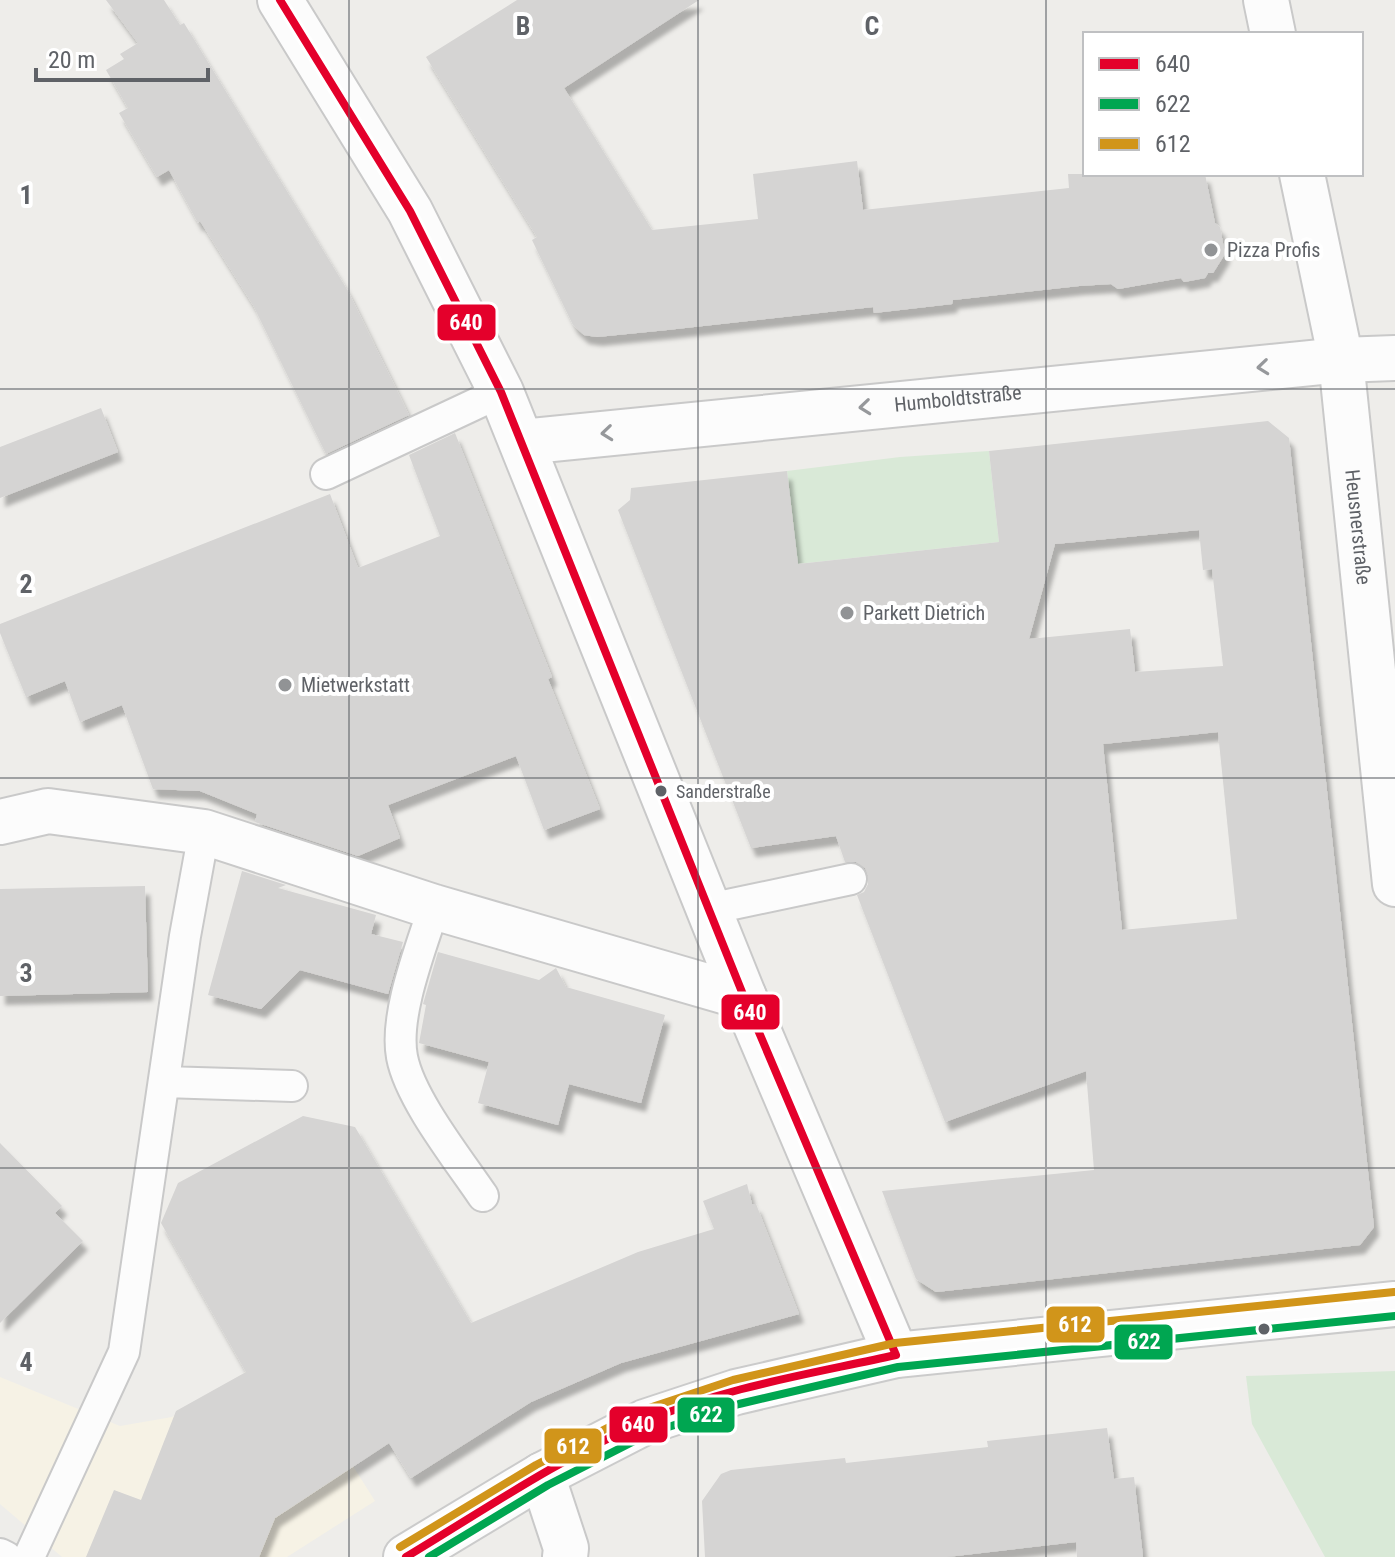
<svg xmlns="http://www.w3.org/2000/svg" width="1395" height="1557" viewBox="0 0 1395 1557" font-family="'Roboto Condensed',sans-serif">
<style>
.commercial{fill:#f6f2e5}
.green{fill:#d9e9d7}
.building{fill:#d5d4d3;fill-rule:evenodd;filter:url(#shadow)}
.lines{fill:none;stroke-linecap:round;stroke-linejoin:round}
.service-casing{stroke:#c9c9c9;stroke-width:34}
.minor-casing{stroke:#c9c9c9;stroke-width:48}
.secondary-casing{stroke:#cbcbcb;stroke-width:48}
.service{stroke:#fcfcfc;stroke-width:30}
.minor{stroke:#fcfcfc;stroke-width:44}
.secondary{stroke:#fcfcfc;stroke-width:44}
.bus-1-casing{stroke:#fff;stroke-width:14}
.bus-2-casing{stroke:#fff;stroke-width:14}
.bus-3-casing{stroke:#fff;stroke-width:14}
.bus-1{stroke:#e4002b;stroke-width:8}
.bus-2{stroke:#00a651;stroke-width:8}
.bus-3{stroke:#d1951a;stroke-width:8}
.oneway{stroke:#96989b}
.grid{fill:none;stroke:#5f6267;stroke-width:2;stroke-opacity:0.55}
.poi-dot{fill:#919395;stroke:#fff;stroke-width:3}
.bus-dot{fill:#5f6267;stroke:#fff;stroke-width:3}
.labels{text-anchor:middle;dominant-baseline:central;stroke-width:8;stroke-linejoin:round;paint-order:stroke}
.bus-label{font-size:18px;fill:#5f6267;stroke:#fff;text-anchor:start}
.poi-label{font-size:20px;fill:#5f6267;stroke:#fff;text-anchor:start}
.street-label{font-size:20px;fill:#5f6267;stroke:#fff}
.grid-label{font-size:26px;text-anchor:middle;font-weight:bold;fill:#5f6267;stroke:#fff;stroke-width:8;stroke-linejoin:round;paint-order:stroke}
.line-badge{stroke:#fff;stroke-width:3}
.badge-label{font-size:22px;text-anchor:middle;font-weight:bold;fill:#fff}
</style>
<defs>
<filter id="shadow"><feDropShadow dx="5" dy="9" stdDeviation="2" flood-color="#0004"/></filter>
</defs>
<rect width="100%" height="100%" fill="#eeedea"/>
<path class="commercial" d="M 246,1372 L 286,1433 L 319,1412 L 375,1501 L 287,1557 L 62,1557 L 0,1504 L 0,1377 L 120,1426 L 172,1417 Z"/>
<path class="green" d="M 989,451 L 999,542 L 798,564 L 787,471 L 900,457 Z
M 1395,1371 L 1395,1557 L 1325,1557 L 1252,1424 L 1246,1376 Z"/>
<path class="building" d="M 106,0 L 164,0 L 180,25 L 184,23 L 348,291 L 409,415 L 326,454 L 253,305 L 200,221 L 198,223 L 169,170 L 157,177 L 119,113 L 128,108 L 106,70 L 124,59 L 120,54 L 138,43 Z
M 517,0 L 699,0 L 564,88 L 652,230 L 758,219 L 753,174 L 857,161 L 863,210 L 1069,188 L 1068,174 L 1205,174 L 1215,223 L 1220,227 L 1225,254 L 1213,273 L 1208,273 L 1205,278 L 1184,282 L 1181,278 L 1118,289 L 1111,284 L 1079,286 L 953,300 L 952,304 L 874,313 L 873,307 L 667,330 L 597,337 L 584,335 L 573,325 L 532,240 L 537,237 L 426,57 Z
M 101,408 L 118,452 L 0,498 L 0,447 Z
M 1268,421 L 1289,438 L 1374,1227 L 1360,1245 L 936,1292 L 916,1279 L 882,1191 L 1094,1170 L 1086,1071 L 945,1122 L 857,895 L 864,892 L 868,884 L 868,875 L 865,868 L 856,862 L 845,862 L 836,836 L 751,848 L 618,510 L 630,500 L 631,488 L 787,471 L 798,564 L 999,542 L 989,451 ZM 1199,530 L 1203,570 L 1212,569 L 1223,666 L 1135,672 L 1130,629 L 1029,639 L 1055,544 ZM 1218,732 L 1237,919 L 1122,930 L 1103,744 Z
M 455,433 L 552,677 L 548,679 L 600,809 L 544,830 L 516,756 L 388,805 L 400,838 L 358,856 L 255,822 L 257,814 L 200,791 L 153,789 L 122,705 L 80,722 L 65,681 L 26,697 L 0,633 L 0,624 L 330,494 L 358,568 L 440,536 L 409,455 Z
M 242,871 L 286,885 L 278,888 L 376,915 L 371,934 L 403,942 L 388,994 L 300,970 L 261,1009 L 208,995 Z
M 145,886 L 148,992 L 0,996 L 0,889 Z
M 438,952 L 539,980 L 556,968 L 566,987 L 665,1015 L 641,1103 L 569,1084 L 558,1125 L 478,1103 L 489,1062 L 419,1043 L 426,1005 L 423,1004 Z
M 303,1116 L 355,1127 L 471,1323 L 638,1252 L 714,1229 L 703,1201 L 747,1184 L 752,1204 L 756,1204 L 799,1314 L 621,1363 L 531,1402 L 411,1478 L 389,1443 L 275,1518 L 259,1557 L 86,1557 L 114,1490 L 141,1500 L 176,1411 L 246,1372 L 161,1223 L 178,1183 Z
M 0,1143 L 62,1206 L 55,1213 L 83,1241 L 0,1323 Z
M 1107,1428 L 1114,1479 L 1134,1477 L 1143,1557 L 1077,1557 L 1076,1542 L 947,1557 L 705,1557 L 702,1501 L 721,1474 L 731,1470 L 845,1458 L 846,1463 L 988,1447 L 987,1441 Z"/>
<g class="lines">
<defs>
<path id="service" d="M 326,474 L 501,392
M 434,907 C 421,948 394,1015 402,1057 C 410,1099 458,1159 483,1196
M 709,909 L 851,879
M 164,1082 L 292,1086
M 0,1554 L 6,1557
M 29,1557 L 124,1352 L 185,936 L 204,832"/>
<g id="minor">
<path d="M 280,0 L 410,211 L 501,392 L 744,997 L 896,1355"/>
<path d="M 1266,0 L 1273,34"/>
<path id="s1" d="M 1302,174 L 1341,360 L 1395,884"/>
<path id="s2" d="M 522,442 L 1341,360 L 1395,358"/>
<path d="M 0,822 L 48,811 L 204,832 L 434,907 L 744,997"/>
<path d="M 542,1475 L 566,1548 L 565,1557"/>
</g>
<path id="secondary" d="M 406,1557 L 542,1475 L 645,1422 L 736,1392 L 896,1355 L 1395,1304"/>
</defs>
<use href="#service" class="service-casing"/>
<use href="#minor" class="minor-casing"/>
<use href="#secondary" class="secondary-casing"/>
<use href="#service" class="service"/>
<use href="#minor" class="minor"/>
<use href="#secondary" class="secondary"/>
<defs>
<path id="bus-1" d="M 280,0 L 410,211 L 501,392 L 744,997 L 896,1355
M 406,1557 C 484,1510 560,1458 644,1422 C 724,1387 811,1374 896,1355"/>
<path id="bus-2" d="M 429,1557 L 548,1485 L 650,1433 L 739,1404 L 898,1367 L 1395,1316"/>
<path id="bus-3" d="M 400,1547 L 536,1465 L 640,1411 L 733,1380 L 895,1343 L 1394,1292"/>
</defs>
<use href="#bus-1" class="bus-1-casing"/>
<use href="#bus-2" class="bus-2-casing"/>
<use href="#bus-3" class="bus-3-casing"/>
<use href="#bus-1" class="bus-1"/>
<use href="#bus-2" class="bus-2"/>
<use href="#bus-3" class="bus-3"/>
</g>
<defs><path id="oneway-chevron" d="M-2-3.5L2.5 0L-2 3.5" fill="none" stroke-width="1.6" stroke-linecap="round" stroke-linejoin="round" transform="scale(2)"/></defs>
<g class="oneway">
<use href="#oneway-chevron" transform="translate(1263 367) rotate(174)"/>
<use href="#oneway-chevron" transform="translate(865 407) rotate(174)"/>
<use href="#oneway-chevron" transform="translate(607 433) rotate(174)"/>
</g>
<path class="grid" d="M 349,0 L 349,1557M 698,0 L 698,1557M 1046,0 L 1046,1557M 0,389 L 1395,389M 0,778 L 1395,778M 0,1168 L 1395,1168"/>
<g class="poi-dot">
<circle cx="1211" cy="250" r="8"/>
<circle cx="847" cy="613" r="8"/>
<circle cx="285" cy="685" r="8"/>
</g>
<g class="bus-dot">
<circle cx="661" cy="791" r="7"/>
<circle cx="1264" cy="1329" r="7"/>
</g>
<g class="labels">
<g class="bus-label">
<text x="676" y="791">Sanderstraße</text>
</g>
<g class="poi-label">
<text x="1227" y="250">Pizza Profis</text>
<text x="863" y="613">Parkett Dietrich</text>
<text x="301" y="685">Mietwerkstatt</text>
</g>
<g class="street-label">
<text stroke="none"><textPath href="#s2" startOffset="438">Humboldtstraße</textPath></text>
<text stroke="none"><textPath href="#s1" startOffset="358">Heusnerstraße</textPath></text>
</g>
</g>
<g class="grid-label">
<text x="523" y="35">B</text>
<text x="872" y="35">C</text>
<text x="26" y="204">1</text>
<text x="26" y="593">2</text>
<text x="26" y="982">3</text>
<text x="26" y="1371">4</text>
</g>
<g class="line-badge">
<rect x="436" y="303" width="61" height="39" rx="8" fill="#e4002b"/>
<rect x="720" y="993" width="61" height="38" rx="8" fill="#e4002b"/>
<rect x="1045" y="1305" width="61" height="39" rx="8" fill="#d1951a"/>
<rect x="1113" y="1323" width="61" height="38" rx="8" fill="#00a651"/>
<rect x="676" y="1396" width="60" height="38" rx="8" fill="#00a651"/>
<rect x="608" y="1405" width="61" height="39" rx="8" fill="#e4002b"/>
<rect x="543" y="1427" width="60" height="38" rx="8" fill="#d1951a"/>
</g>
<g class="badge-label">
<text x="466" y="330">640</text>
<text x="750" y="1020">640</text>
<text x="1075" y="1332">612</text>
<text x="1144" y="1349">622</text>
<text x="706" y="1422">622</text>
<text x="638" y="1432">640</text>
<text x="573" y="1454">612</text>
</g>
<rect x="1083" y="32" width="280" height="144" fill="#ffffff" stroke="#bfc0c2" stroke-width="2"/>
<rect x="1099" y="58" width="40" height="12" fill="#e4002b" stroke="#bfc0c2" stroke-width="2"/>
<text x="1155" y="72" font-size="24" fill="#5f6267">640</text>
<rect x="1099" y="98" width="40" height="12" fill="#00a651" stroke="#bfc0c2" stroke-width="2"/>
<text x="1155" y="112" font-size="24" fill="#5f6267">622</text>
<rect x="1099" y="138" width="40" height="12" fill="#d1951a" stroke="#bfc0c2" stroke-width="2"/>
<text x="1155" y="152" font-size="24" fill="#5f6267">612</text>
<path d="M36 68v12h172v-12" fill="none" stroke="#5f6267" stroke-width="4"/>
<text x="48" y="68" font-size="24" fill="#5f6267" stroke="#ffffff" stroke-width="6" paint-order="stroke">20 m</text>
</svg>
